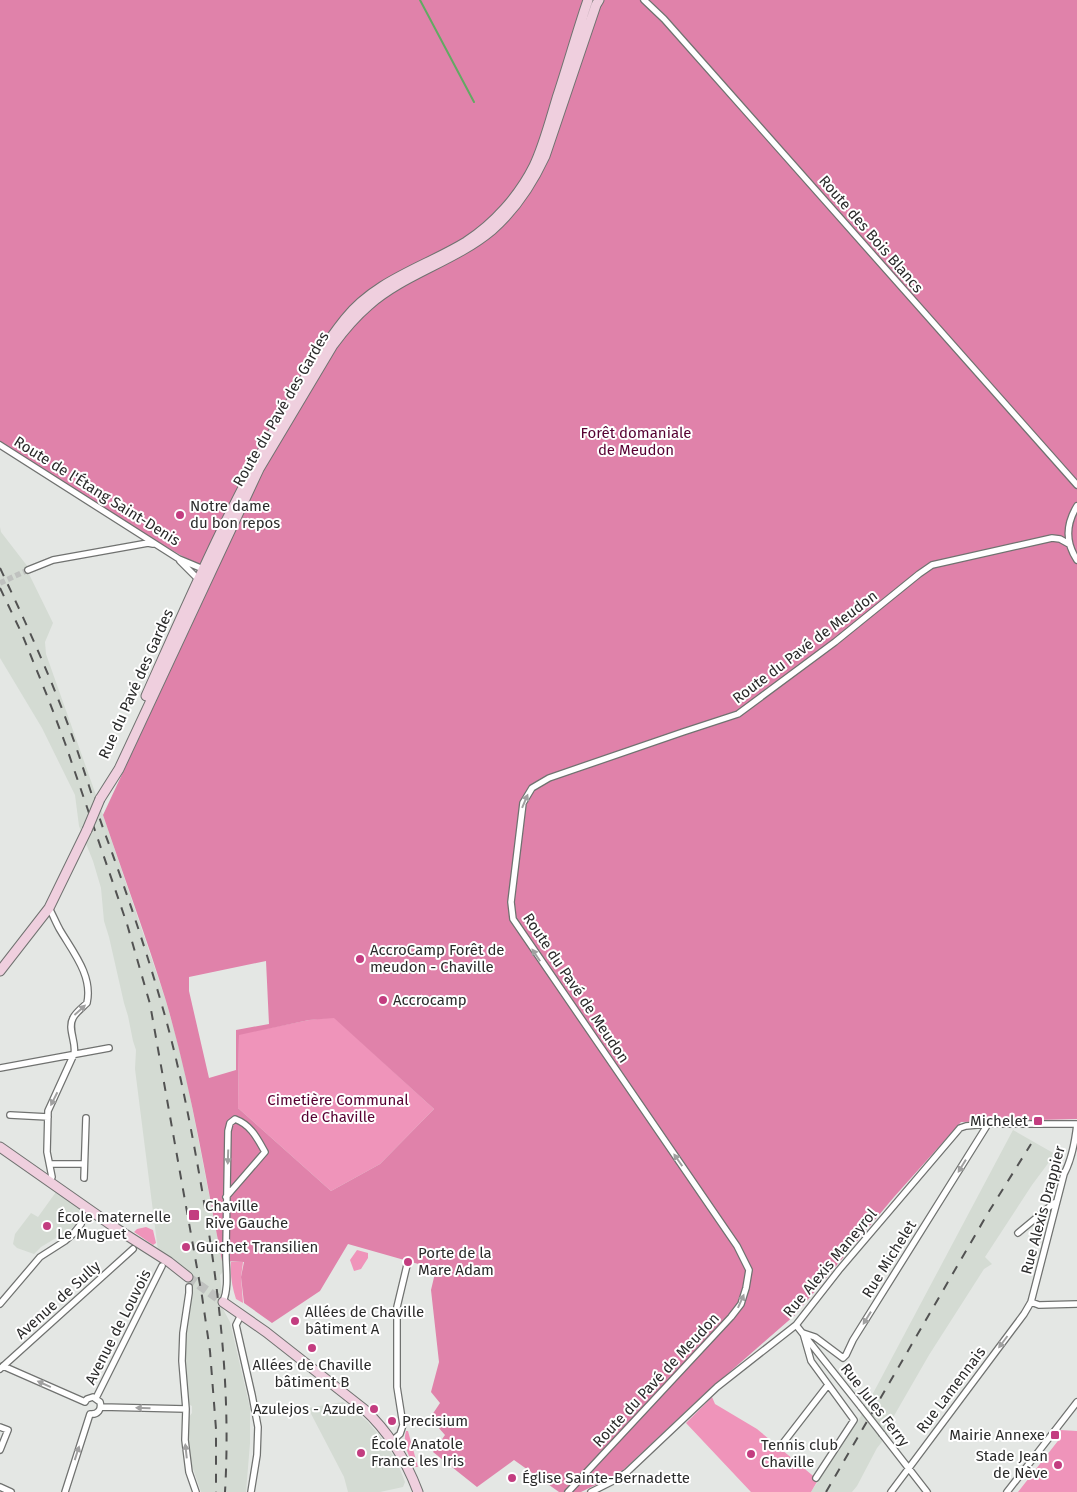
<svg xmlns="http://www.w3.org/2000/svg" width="1077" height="1492" viewBox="0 0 1077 1492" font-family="'Fira Sans',sans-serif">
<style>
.built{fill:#d4dbd3}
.green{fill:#ef94ba}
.forest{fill:#e082aa;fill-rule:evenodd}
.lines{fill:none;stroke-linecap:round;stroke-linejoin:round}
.stream{stroke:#62a963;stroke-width:2}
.street-tunnel{stroke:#bfc1bf;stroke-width:5.5;stroke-dasharray:5.5 3;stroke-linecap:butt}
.secondary-tunnel{stroke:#bfc1bf;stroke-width:9;stroke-dasharray:9 4.5;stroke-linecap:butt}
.street-casing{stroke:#707270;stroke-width:8}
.secondary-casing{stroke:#707270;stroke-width:11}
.street{stroke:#fff;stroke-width:5.5}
.secondary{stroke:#efcfde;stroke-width:9}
.rail{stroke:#525252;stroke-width:2;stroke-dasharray:9 9;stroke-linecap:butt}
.street-bridge-casing{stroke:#707270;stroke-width:8;stroke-linecap:butt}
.secondary-bridge-casing{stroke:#707270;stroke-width:11;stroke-linecap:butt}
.street-bridge{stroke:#fff;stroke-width:5.5}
.secondary-bridge{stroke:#efcfde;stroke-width:9}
.oneway{fill:#a0a0a0}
.poi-dot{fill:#c33d80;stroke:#fff;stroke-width:2}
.labels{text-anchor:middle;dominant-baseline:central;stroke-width:4;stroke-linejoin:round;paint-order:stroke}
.street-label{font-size:15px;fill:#2b2b2b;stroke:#fff}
.park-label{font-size:15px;fill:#570032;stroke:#fff}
.poi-label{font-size:15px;fill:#2b2b2b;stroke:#fff;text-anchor:start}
</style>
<rect width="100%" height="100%" fill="#e4e7e4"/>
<path class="built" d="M 0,527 L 1,532 L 28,567 L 26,568 L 53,623 L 45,642 L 46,654 L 103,815 L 166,1001 L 178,1044 L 188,1086 L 222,1261 L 223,1272 L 220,1275 L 223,1309 L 230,1322 L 250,1408 L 250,1443 L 246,1492 L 201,1492 L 190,1460 L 188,1437 L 189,1417 L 192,1413 L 192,1406 L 188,1404 L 186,1361 L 186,1334 L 191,1290 L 189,1273 L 158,1251 L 135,1069 L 136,1050 L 133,1041 L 128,1016 L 124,1003 L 109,937 L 104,921 L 101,888 L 93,861 L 79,826 L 75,795 L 42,728 L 0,658 Z
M 1013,1130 L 1055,1154 L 1032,1185 L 985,1257 L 992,1264 L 984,1269 L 929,1355 L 891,1421 L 886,1437 L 877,1448 L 857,1486 L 852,1492 L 811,1492 L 861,1416 Z
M 56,1192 L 82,1210 L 76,1223 L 71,1229 L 41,1247 L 34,1254 L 17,1248 L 13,1244 L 15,1234 L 31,1213 L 38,1217 Z
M 343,1402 L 367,1421 L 385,1442 L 398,1464 L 405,1482 L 403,1487 L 380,1492 L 348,1492 L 344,1477 L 308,1408 Z"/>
<path class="green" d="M 334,1017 L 434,1109 L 380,1164 L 331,1191 L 238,1108 L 239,1034 L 309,1020 Z
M 146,1227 L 153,1230 L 156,1243 L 153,1245 L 134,1232 L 137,1229 Z
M 357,1250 L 368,1253 L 368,1258 L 361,1269 L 354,1271 L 350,1260 Z
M 231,1262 L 243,1262 L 241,1277 L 243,1303 L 236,1299 C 232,1287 230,1274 231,1262 Z
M 712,1397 L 715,1404 L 757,1429 L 818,1480 L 811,1492 L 751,1492 L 686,1423 Z
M 1060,1430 L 1077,1431 L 1077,1492 L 1018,1492 L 1061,1437 Z
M 406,1431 L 408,1431 L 418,1467 L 414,1467 C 409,1455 402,1445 406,1431 Z"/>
<path class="forest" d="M 0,0 L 1077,0 L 1077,1119 L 961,1122 L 894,1197 L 795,1315 L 700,1398 L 620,1473 L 581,1492 L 559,1492 L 514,1460 L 477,1487 L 433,1452 L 445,1435 L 430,1418 L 440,1403 L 431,1392 L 439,1362 L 431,1290 L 436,1269 L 348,1244 L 320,1291 L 272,1323 L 244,1303 L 241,1277 L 244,1262 L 222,1261 C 205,1174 191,1086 166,1001 C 147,939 124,877 103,815 L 215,575 L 132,527 L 0,441 ZM 266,961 L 269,1024 L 236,1030 L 236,1070 L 209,1078 L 189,991 L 189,977 ZM 334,1018 L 434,1109 L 380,1164 L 331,1191 L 238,1108 L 239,1035 L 309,1020 Z"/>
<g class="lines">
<path class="stream" d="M 420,0 L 474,102"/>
<path class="street-tunnel" d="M 0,583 L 28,570"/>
<path class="secondary-tunnel" d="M 188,1277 L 223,1302"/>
<defs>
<path id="street" d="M 644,0 L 664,19 L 1077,485
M 0,445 L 179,559 L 203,569
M 1077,506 C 1066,524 1065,542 1077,560
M 180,561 L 198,579
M 28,570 L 53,560 L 148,543 L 153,544
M 49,908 C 53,915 56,923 60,930 C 73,952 93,976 87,1003 C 82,1008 76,1012 73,1018 C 67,1029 77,1043 74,1054 L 48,1111 L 47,1152 L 52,1177 L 49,1181
M 0,1068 L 109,1048
M 10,1115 L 48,1117
M 50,1164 L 84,1164
M 84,1178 L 86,1118
M 1018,1233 L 1054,1203 L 1056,1204
M 189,1287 L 189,1293 L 183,1333 L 182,1361 L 186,1409 L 185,1440 L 189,1472 L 196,1492
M 223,1302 C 230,1285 225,1266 226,1248 C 227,1209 227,1170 228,1131 L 230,1123 L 235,1119 C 251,1125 257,1138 265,1152 L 226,1197
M 1031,1302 L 1039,1305 L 1077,1304
M 0,1304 L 40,1257 L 65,1241 L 73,1234 L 81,1224
M 241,1315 L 236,1325 L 252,1395 L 258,1427 L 257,1455 L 251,1492
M 796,1325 L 861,1407
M 803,1333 L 815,1337 L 843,1358 L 846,1355 L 853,1340 L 988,1124
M 803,1333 L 811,1361 L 854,1420 L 816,1478
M 3,1366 L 85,1402 L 87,1399 L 93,1397 L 100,1402 C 102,1409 98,1415 90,1414 L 65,1492
M 0,1369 L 133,1249
M 96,1398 L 162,1266
M 101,1407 L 186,1409
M 0,1427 L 8,1430 L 0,1450
M 882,1434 L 927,1492
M 393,1440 L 400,1434 L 403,1425 L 397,1387 L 397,1307 L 407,1265
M 780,1447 L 828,1385
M 0,1487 L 11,1492
M 568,1492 L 731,1317 L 741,1304 L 746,1288 L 749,1270 L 737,1246 L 513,919 L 511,902 L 523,803 L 532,788 L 549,778 L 683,732 L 738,714 L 835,642 L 919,574 L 932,565 L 1052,538 L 1060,539 L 1069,544
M 591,1492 L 615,1480 L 627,1472 L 717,1387 L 796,1325 L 839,1270 L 960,1128 L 966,1126 L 988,1124 L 1077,1124
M 891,1492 L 1024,1314 L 1031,1302 L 1064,1174 C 1072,1159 1075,1142 1077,1124
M 1007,1492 L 1077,1402"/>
<path id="secondary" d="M 146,696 C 191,595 235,493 293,398 C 309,371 325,344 345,319 C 376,280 425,267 466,242 C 494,224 519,196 534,166 C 544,145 550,121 557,98 C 568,65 577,32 588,0
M 100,799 L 119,769 L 259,469 L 333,345 C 344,330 355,317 369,305 C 404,274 455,261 492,230 C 516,209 532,184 545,156 L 596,5 L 599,0
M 0,971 L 49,908 L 87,830
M 0,1147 L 117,1229 L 169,1262 L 188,1277
M 223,1302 L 266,1332 L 364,1409 C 390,1433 406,1460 418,1492"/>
</defs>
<use href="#street" class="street-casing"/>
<use href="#secondary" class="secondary-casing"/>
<use href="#street" class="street"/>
<use href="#secondary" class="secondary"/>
<path class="rail" d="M 0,568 C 27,625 53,682 74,741 C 84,770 93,799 103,828 C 124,885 144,943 161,1002 C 179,1063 191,1127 202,1190 C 219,1290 231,1390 225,1492
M 0,588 L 22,634 L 48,698 L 65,743 L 127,924 L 150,1004 L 202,1296 L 210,1351 L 216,1429 L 216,1492
M 826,1492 L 988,1213 L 1031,1144"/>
<defs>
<path id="street-bridge" d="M 861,1407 L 882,1434"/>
<path id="secondary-bridge" d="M 87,830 L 100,799"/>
</defs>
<use href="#street-bridge" class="street-bridge-casing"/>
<use href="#secondary-bridge" class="secondary-bridge-casing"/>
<use href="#street-bridge" class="street-bridge"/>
<use href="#secondary-bridge" class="secondary-bridge"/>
</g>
<defs><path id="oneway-solid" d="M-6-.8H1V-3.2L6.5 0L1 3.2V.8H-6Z" transform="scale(1.25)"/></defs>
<g class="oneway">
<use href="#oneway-solid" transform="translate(525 801) rotate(-67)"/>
<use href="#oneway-solid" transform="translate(536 955) rotate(-124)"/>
<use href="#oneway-solid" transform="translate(80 1010) rotate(-42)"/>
<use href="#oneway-solid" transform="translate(54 1099) rotate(117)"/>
<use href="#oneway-solid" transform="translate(228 1157) rotate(92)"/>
<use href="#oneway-solid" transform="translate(678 1160) rotate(-125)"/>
<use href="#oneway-solid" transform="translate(962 1166) rotate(122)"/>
<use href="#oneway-solid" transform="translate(741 1301) rotate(-66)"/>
<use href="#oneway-solid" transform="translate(867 1318) rotate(122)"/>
<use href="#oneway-solid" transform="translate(1003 1342) rotate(127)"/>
<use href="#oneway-solid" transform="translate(44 1384) rotate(-156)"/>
<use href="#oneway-solid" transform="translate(143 1408) rotate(-178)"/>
<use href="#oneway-solid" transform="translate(186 1451) rotate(-96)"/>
<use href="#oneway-solid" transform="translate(77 1453) rotate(-72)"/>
</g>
<g class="poi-dot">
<circle cx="180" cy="515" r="5"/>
<circle cx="360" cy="959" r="5"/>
<circle cx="383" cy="1000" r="5"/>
<rect x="1033" y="1116" width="10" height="10" rx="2.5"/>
<rect x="188" y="1209" width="12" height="12" rx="2.5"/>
<circle cx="47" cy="1226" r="5"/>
<circle cx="186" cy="1247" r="5"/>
<circle cx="408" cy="1262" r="5"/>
<circle cx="295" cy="1321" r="5"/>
<circle cx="312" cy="1348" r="5"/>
<circle cx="374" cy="1409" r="5"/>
<circle cx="392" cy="1421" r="5"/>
<rect x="1050" y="1430" width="10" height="10" rx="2.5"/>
<circle cx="361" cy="1453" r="5"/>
<circle cx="751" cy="1454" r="5"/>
<circle cx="1058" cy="1465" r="5"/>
<circle cx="512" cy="1478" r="5"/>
</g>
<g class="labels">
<g class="street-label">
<text transform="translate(871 234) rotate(49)">Route des Bois Blancs</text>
<text transform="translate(281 409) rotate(-60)">Route du Pavé des Gardes</text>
<text transform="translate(97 491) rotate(32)">Route de l'Étang Saint-Denis</text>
<text transform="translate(805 647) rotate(-37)">Route du Pavé de Meudon</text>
<text transform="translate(136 684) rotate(-66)">Rue du Pavé des Gardes</text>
<text transform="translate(576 988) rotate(56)">Route du Pavé de Meudon</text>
<text transform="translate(1043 1210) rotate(-75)">Rue Alexis Drappier</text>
<text transform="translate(889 1259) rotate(-58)">Rue Michelet</text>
<text transform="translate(830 1263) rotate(-50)">Rue Alexis Maneyrol</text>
<text transform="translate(58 1300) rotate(-42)">Avenue de Sully</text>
<text transform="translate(118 1327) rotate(-63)">Avenue de Louvois</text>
<text transform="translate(656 1380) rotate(-47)">Route du Pavé de Meudon</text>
<text transform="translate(951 1390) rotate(-53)">Rue Lamennais</text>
<text transform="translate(875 1405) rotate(52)">Rue Jules Ferry</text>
</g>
<g class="park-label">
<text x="636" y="433">Forêt domaniale<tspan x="636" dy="17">de Meudon</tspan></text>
<text x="338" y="1100">Cimetière Communal<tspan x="338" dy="17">de Chaville</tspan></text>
</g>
<g class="poi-label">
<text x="190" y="506">Notre dame<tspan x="190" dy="17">du bon repos</tspan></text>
<text x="370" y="950">AccroCamp Forêt de<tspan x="370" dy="17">meudon - Chaville</tspan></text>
<text x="393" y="1000">Accrocamp</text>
<text x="1028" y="1121" text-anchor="end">Michelet</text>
<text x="205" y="1206">Chaville<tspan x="205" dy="17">Rive Gauche</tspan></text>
<text x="57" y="1217">École maternelle<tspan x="57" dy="17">Le Muguet</tspan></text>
<text x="196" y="1247">Guichet Transilien</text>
<text x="418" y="1253">Porte de la<tspan x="418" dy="17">Mare Adam</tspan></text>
<text x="305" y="1312">Allées de Chaville<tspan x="305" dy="17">bâtiment A</tspan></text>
<text x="312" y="1365" text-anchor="middle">Allées de Chaville<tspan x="312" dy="17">bâtiment B</tspan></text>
<text x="364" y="1409" text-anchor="end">Azulejos - Azude</text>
<text x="402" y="1421">Precisium</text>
<text x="1045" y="1435" text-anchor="end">Mairie Annexe</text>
<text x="371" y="1444">École Anatole<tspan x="371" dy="17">France les Iris</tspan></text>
<text x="761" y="1445">Tennis club<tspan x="761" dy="17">Chaville</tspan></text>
<text x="1048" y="1456" text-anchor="end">Stade Jean<tspan x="1048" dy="17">de Nève</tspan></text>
<text x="522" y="1478">Église Sainte-Bernadette</text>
</g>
</g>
</svg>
